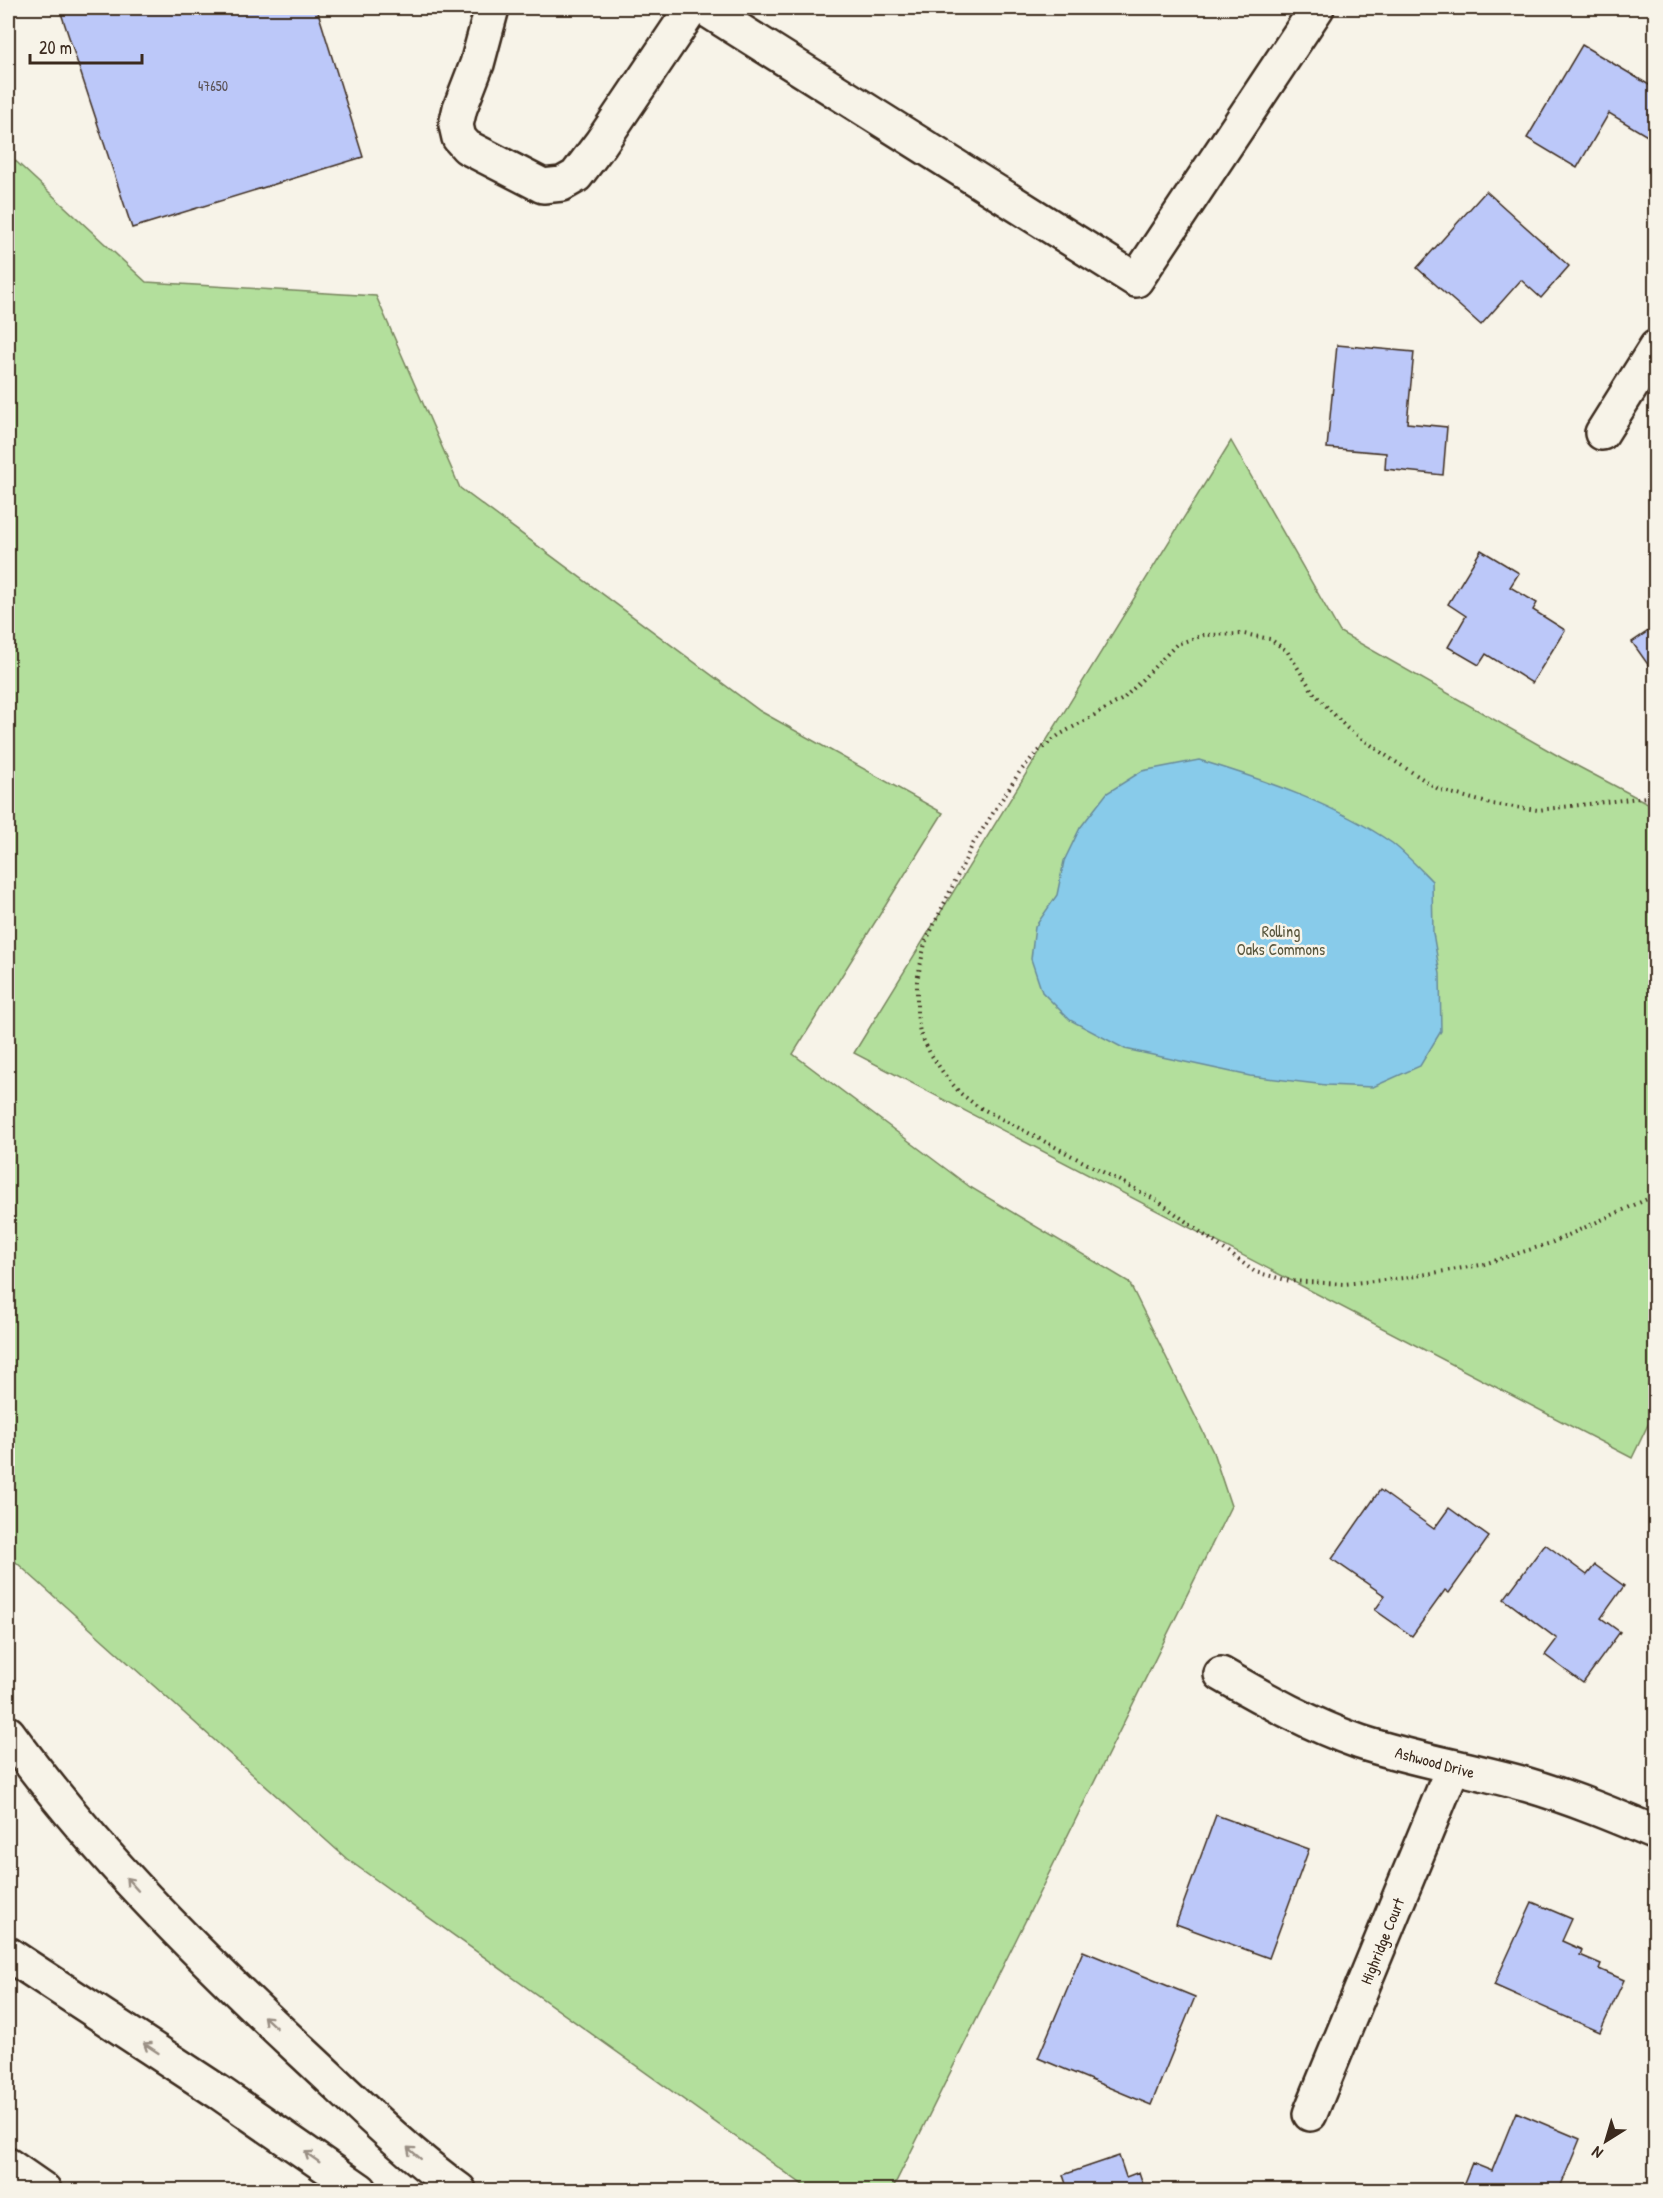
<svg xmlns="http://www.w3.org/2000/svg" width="1663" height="2198" viewBox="0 0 1663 2198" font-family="'Patrick Hand',sans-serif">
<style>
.green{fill:#b3df9c;stroke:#77845d;stroke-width:1.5}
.water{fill:#88cbea;stroke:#698b98;stroke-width:1.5}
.building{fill:#bcc8f9;stroke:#3b2a1e;stroke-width:1.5}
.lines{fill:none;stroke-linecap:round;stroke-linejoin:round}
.minor-casing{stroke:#3b2a1e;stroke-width:38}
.highway-casing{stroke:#3b2a1e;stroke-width:38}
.path{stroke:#3b2a1e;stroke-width:4;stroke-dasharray:1.5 4.5;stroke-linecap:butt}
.minor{stroke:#f7f3e8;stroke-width:33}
.highway{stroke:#f7f3e8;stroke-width:33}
.oneway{stroke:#998e83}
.labels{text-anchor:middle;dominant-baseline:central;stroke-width:5;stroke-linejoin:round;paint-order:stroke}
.number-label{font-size:14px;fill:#5b5255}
.park-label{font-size:16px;fill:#59573e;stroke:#f7f3e8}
.street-label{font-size:16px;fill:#3b2a1e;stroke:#f7f3e8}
</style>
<rect width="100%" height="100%" fill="#f7f3e8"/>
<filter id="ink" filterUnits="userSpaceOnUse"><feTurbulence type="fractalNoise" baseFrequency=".0167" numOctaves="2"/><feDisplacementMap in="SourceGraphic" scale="12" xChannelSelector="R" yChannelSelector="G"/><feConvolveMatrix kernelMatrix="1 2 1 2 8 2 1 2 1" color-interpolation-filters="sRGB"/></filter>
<g filter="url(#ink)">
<path class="green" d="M 8,154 L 146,282 L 376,296 L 460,488 L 760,711 L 943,813 L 793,1054 L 970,1187 L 1129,1282 L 1213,1452 L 1231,1506 L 892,2190 L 810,2190 L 347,1859 L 8,1555 Z
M 1231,441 L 1340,632 L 1562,758 L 1655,807 L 1656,1408 L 1632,1458 L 854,1053 Z"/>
<path class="water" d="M 1199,760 C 1262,779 1337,805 1392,843 C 1406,854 1419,868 1432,881 L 1433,933 L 1440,974 L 1441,1031 L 1420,1066 L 1373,1087 L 1326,1085 L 1250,1076 L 1125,1049 L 1070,1020 L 1042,992 L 1031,959 L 1035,927 L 1057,895 L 1064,861 L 1080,828 L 1107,793 L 1142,771 Z"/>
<path class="building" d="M 78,8 L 321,8 L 317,9 L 363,157 L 132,228 L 61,13 Z
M 1582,45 L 1656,89 L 1656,138 L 1654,140 L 1609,113 L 1577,168 L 1527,138 Z
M 1486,191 L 1569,266 L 1541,298 L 1521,280 L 1481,325 L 1417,268 Z
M 1337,345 L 1414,352 L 1407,423 L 1447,427 L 1443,475 L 1385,469 L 1386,453 L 1327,448 Z
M 1481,550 L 1519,573 L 1510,587 L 1537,603 L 1533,610 L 1565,630 L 1532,683 L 1486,654 L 1479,665 L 1448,647 L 1466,616 L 1448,604 Z
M 1656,626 L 1656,676 L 1632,642 Z
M 1380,1490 L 1434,1529 L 1449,1508 L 1489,1537 L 1449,1593 L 1445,1590 L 1412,1636 L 1375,1610 L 1385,1596 L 1332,1559 Z
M 1545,1544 L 1587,1575 L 1595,1565 L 1624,1586 L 1601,1618 L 1620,1632 L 1583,1683 L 1545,1655 L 1557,1639 L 1504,1599 Z
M 1216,1815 L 1309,1849 L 1269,1958 L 1176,1924 Z
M 1532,1902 L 1572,1919 L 1562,1941 L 1582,1950 L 1580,1955 L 1601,1964 L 1599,1969 L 1624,1980 L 1600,2032 L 1494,1985 Z
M 1083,1951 L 1195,1997 L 1151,2105 L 1038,2058 Z
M 1516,2112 L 1580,2139 L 1559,2190 L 1461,2190 L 1472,2163 L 1492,2171 Z
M 1119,2156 L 1126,2177 L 1139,2172 L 1145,2190 L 1068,2190 L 1063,2175 Z"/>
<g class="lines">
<defs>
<path id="minor" d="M 492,8 L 477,64 L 460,108 L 456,125 L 459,138 L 467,147 L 543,186 L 562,184 L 576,176 L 601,143 L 692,8
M 704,8 L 1136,280 L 1317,8
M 1602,433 L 1656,347
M 1221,1674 C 1266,1700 1311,1725 1360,1742 C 1415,1760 1472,1769 1528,1785 C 1572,1798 1613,1815 1656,1833
M 1310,2114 L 1453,1767"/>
<path id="highway" d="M 8,1733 C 92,1849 194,1951 299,2049 C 351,2097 402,2149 459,2190
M 8,1954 L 220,2093 L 360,2190
M 8,2165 L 44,2190"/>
</defs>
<use href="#minor" class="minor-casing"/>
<use href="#highway" class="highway-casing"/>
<path class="path" d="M 1656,798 L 1647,797 L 1538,810 L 1491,804 L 1440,790 L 1388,757 L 1347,728 L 1313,692 L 1287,651 L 1270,639 L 1244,634 L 1204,635 L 1177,644 L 1123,699 L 1059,735 L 1035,754 L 1019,773 L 973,844 L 925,943 L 917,981 L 917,1014 L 920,1033 L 930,1053 L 944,1074 L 960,1093 L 977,1106 L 1158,1201 L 1255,1272 L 1290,1281 L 1344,1284 L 1404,1278 L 1481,1265 L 1551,1243 L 1656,1195"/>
<use href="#minor" class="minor"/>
<use href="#highway" class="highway"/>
</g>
<defs><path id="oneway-shaft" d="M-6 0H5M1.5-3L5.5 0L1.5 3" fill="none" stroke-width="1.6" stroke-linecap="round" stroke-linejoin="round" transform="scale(1.5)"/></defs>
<g class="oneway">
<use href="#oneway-shaft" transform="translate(132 1884) rotate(-132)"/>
<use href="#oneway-shaft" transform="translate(270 2022) rotate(-137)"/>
<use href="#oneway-shaft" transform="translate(151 2048) rotate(-147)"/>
<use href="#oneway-shaft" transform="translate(414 2153) rotate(-139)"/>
<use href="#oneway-shaft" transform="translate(312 2157) rotate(-145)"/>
</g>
</g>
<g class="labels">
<g class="number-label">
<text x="213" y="85">47650</text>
</g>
<g class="park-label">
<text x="1281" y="931">Rolling<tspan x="1281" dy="18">Oaks Commons</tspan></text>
</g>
<g class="street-label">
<text transform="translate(1435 1762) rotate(15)">Ashwood Drive</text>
<text transform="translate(1382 1941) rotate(-68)">Highridge Court</text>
</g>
</g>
<rect width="1663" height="2198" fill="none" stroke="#f7f3e8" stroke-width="30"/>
<rect x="15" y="15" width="1633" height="2168" fill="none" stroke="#3b2a1e" stroke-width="2" filter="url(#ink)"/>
<g transform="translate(1606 2141) rotate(217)" stroke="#f7f3e8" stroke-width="4.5" paint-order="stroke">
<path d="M0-4.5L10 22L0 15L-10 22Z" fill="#3b2a1e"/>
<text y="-9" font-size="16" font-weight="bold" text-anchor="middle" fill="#3b2a1e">N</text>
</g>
<path d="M30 54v9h112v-9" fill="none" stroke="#3b2a1e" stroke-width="3"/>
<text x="39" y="54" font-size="18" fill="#3b2a1e" stroke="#f7f3e8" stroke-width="4.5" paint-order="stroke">20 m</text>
</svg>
